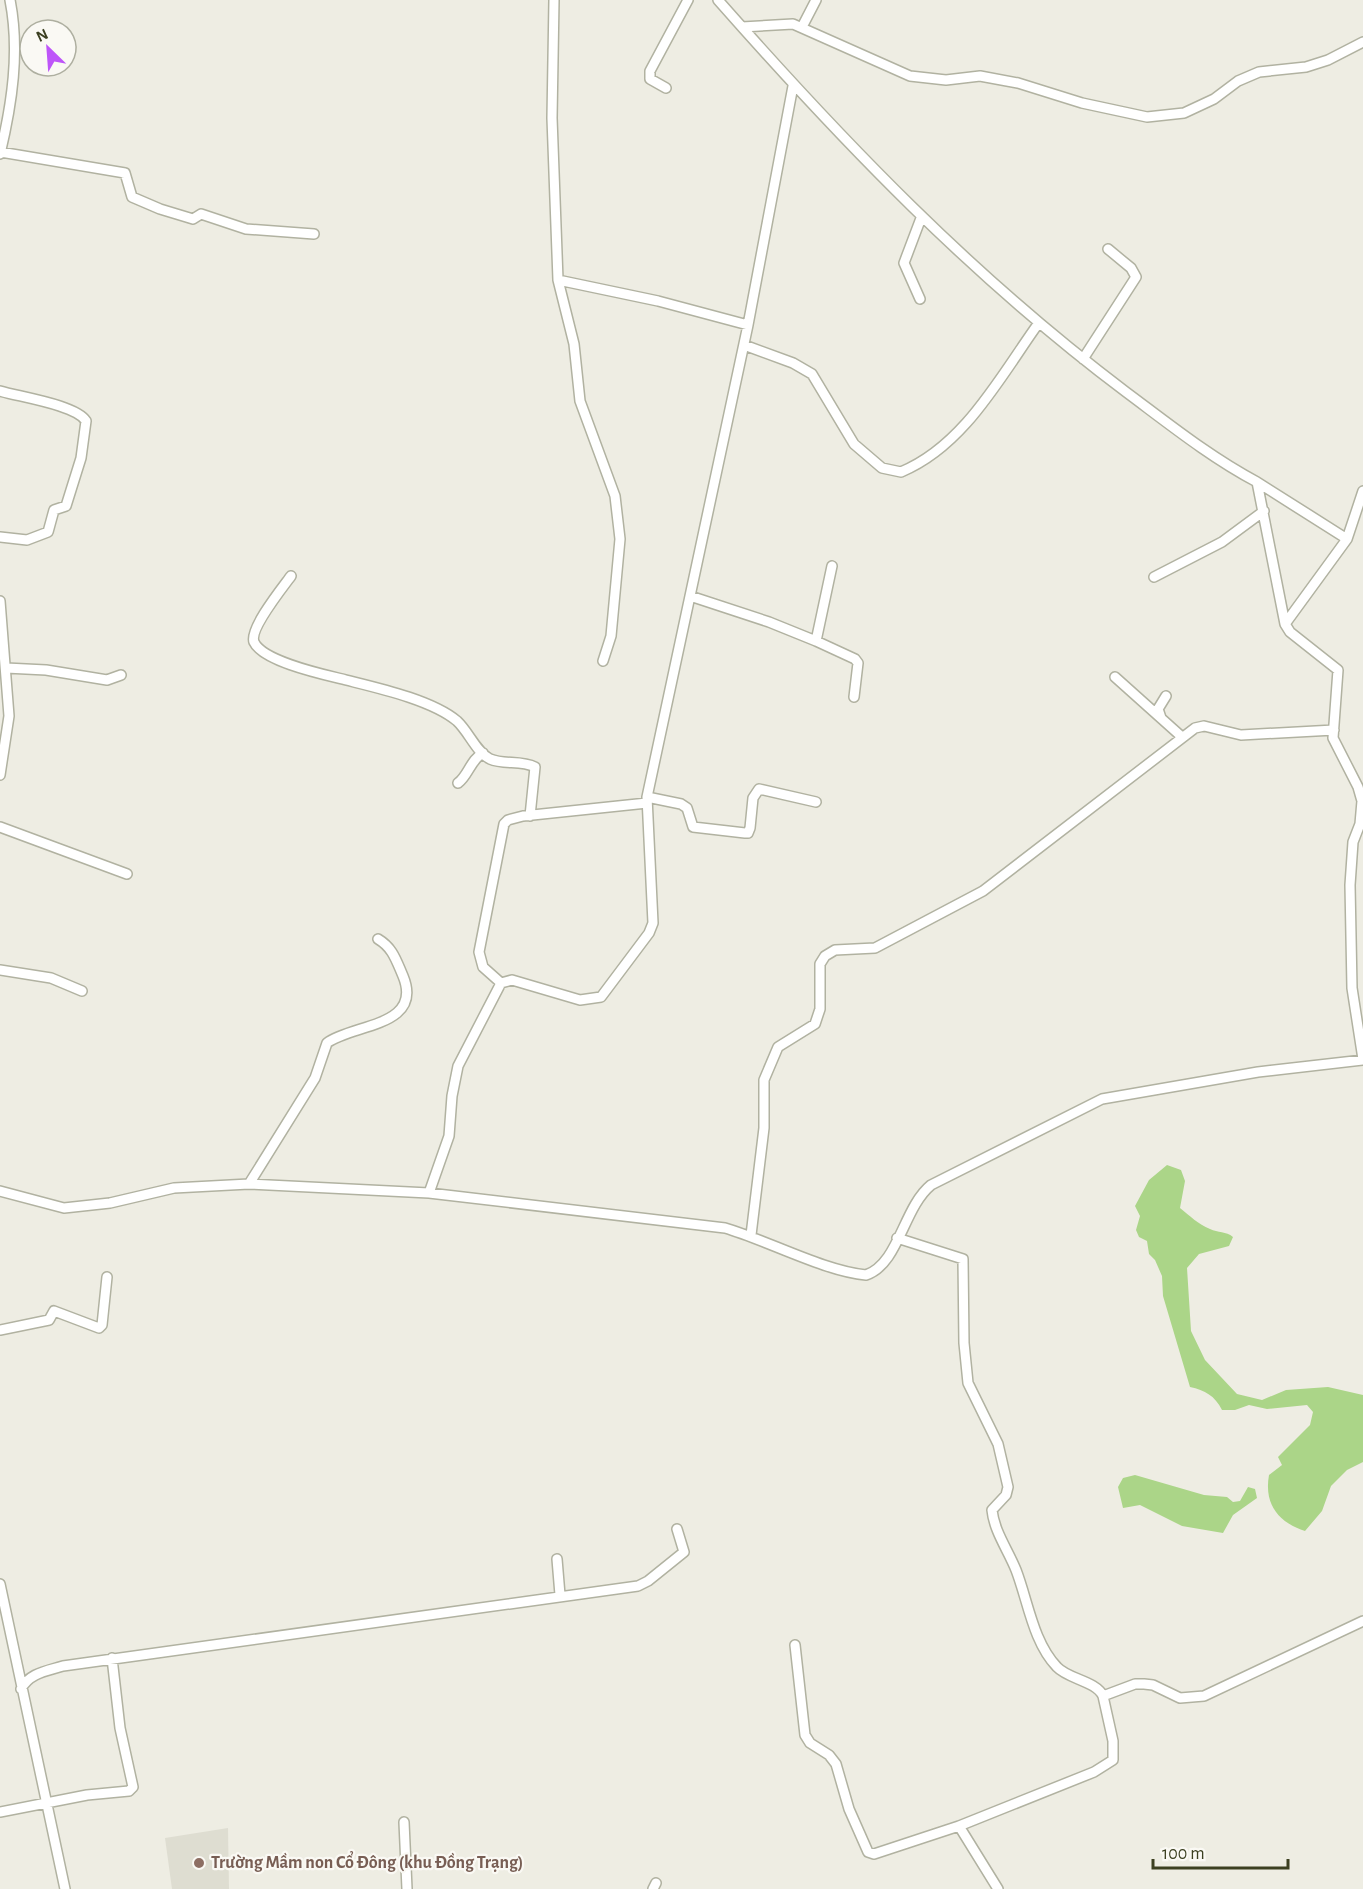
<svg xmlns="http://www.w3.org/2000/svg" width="1363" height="1889" viewBox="0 0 1363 1889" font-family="'Alegreya Sans',sans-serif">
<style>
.built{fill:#deddd1}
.water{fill:#abd588}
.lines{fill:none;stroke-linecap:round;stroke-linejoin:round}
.street-casing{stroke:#b1b2a1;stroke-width:12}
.street{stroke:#fff;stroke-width:9}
.education-dot{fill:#8d6e63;stroke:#faf9f4;stroke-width:2}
.labels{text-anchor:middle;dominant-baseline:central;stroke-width:4.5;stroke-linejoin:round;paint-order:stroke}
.education-label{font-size:18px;font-weight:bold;fill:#785e54;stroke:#faf9f4;text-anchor:start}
</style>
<rect width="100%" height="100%" fill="#eeede3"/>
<path class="built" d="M 228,1828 L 229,1889 L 172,1889 L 165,1838 Z"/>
<path class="water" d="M 1167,1165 L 1181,1170 L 1185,1181 L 1180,1208 C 1190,1216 1198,1224 1210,1229 C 1218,1233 1226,1231 1233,1237 L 1229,1246 L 1199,1254 L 1187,1268 L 1191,1331 L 1205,1360 L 1237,1394 L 1262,1400 L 1286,1390 L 1328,1387 L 1363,1395 L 1363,1462 L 1347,1470 L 1331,1486 L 1322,1511 L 1305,1531 C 1277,1522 1264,1503 1269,1475 L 1282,1465 L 1278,1457 L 1310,1425 L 1313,1412 L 1307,1405 L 1267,1409 L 1249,1405 L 1235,1410 L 1222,1410 C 1215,1396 1205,1390 1190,1387 L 1163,1296 L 1162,1276 L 1155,1260 L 1149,1254 L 1147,1241 L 1139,1237 L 1136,1230 L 1140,1216 L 1135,1206 L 1149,1180 Z
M 1135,1475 L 1204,1495 L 1227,1497 L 1233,1502 L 1240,1501 L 1248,1487 L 1255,1489 L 1257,1498 L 1233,1515 L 1223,1533 L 1182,1526 L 1140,1505 L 1123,1508 L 1118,1487 L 1123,1478 Z"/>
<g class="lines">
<defs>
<path id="street" d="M 554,0 L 552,118 L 558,280
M 718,0 C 844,143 973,277 1126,392 C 1169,424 1210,457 1257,482 L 1285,624 L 1290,632 L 1338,670 L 1333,738 L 1358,787 L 1362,801 L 1360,824 L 1353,842 L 1350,885 L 1352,988 L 1363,1059
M 742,27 L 793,24 L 910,76 L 946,80 L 980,76 L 1018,83 L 1082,103 L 1147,117 L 1184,113 L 1214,99 L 1238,81 L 1259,72 L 1306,67 L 1328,60 L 1363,42
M 802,27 L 816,0
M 666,88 L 650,79 L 650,71 L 688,0
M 0,152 L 125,173 L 132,197 L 160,209 L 193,219 L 201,214 L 246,229 L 314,234
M 0,154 C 12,104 20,51 10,0
M 920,299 L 904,263 L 921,218
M 744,345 L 793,363 L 812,374 L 854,444 L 882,468 L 901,472 C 964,446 1000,377 1038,324
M 1083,359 L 1136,277 L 1131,268 L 1108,249
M 0,391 C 20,397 76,405 86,421 L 81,458 L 66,506 L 54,510 L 48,532 L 27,540 L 0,537
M 1257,482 L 1347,539
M 291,576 C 283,587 249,629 254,642 C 263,662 326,675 346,680 C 378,688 432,700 457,721 C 469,732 476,752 490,759 C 504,765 521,760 535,767 L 530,816
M 1154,577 L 1222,542 L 1264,511
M 690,596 L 769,622 L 816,641 L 832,566
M 0,601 L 9,716 L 0,775
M 1285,624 L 1347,539 L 1363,491
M 816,641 L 855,659 L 858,663 L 854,697
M 603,661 L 611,636 L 620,539 L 615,496 L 580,401 L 574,344 L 558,280 L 658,301 L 748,325
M 6,668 L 46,670 L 107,680 L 121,675
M 1115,677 L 1182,737
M 1161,718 L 1158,709 L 1166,696
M 458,783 C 468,776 471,759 483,753
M 647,797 L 681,804 L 687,808 L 693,827 L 745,833 L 748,833 L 750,828 L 753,798 L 759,789 L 816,802
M 0,827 L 127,874
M 0,970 L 51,978 L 82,991
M 501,983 L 483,967 L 479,952 L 504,824 L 508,820 L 523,816 L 647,803
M 249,1184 L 315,1078 L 327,1043 C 352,1024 424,1027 403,976 C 396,960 393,948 378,939
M 0,1191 L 64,1208 L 110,1203 L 174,1188 L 249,1184 L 429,1193 L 725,1228 C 769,1241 824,1271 866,1275 C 899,1264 903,1208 931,1185 L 1102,1099 L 1258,1072 L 1363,1060
M 429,1193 L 449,1136 L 452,1096 L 458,1066 L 501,983 L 512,980 L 580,1000 L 601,997 L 649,933 L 653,923 L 647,797 L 748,325 L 793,86
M 751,1235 L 764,1128 L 764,1080 L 778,1047 L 815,1024 L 820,1009 L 820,964 L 825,956 L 835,950 L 875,948 L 983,891 L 1195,728 L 1204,726 L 1241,735 L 1334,730
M 897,1238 L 963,1259 L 964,1343 L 968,1383 L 998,1444 L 1008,1487 L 1006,1495 L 992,1510 C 994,1531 1008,1550 1016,1570 C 1028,1601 1033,1642 1057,1667 C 1068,1679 1096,1681 1103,1696
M 0,1330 L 49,1320 L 54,1311 L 99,1328 L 102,1325 L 107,1277
M 557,1559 L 560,1595
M 0,1584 L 65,1889
M 795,1645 L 805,1735 L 810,1743 L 829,1755 L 836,1764 L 849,1809 L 868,1852 L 874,1854 L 959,1826
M 21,1689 C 29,1673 47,1671 63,1666 L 638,1586 L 648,1581 L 684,1552 L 677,1529
M 0,1812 L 87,1795 L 129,1791 L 133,1787 L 120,1728 L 112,1658
M 404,1822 L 407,1889
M 653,1889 L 656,1883
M 998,1889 L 959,1826 L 1094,1772 L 1113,1760 L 1113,1741 L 1103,1696 L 1135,1684 L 1144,1684 L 1153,1685 L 1180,1698 L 1204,1696 L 1363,1621"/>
</defs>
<use href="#street" class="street-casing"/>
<use href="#street" class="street"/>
</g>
<circle class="education-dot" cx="199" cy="1863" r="6"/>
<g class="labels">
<g class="education-label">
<text x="211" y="1863">Trường Mầm non Cổ Đông (khu Đồng Trạng)</text>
</g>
</g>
<g transform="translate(48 48) rotate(335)"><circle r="28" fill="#faf9f4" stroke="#aeafa0" stroke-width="1.5"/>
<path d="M0-4.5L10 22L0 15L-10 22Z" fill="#be55f9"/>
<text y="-9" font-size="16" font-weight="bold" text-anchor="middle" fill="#3c4021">N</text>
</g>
<path d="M1153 1859v9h135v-9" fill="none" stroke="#3c4021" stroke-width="3"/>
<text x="1162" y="1859" font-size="18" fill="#3c4021" stroke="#faf9f4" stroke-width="4.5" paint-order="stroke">100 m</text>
</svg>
